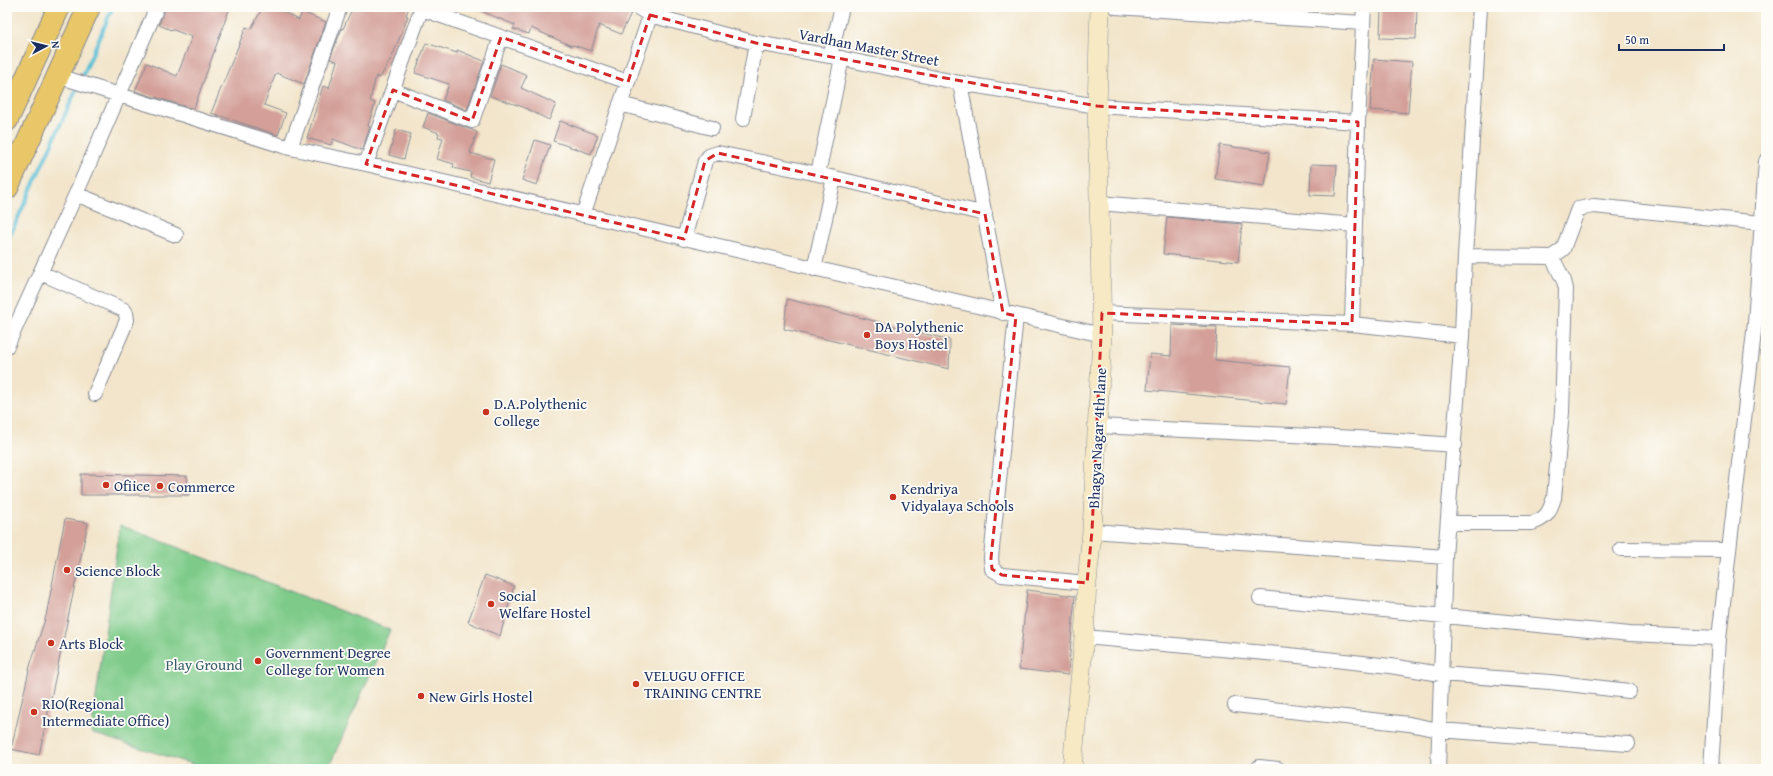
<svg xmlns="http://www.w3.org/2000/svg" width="1773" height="776" viewBox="0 0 1773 776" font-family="'Gentium Book Plus',serif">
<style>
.green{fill:#7ecb89;stroke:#4c7d74}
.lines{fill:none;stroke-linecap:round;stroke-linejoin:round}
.stream{stroke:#57bdd5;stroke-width:4}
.building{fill:#d39f98}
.minor-casing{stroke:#868a94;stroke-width:16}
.secondary-casing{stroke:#868a94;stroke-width:20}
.primary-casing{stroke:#868a94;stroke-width:24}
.minor{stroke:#fff;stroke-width:14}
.secondary{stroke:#f6e9c3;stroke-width:19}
.primary{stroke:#e9c769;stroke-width:22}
.marked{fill:none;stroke:#d62828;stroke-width:3;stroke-dasharray:8 5;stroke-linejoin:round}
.poi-dot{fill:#c8321e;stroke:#fdfcf7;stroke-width:1.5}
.labels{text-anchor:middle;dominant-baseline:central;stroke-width:3.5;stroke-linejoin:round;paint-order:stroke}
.street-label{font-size:15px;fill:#1b2f5e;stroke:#fdfcf7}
.poi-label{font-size:15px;fill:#1b2f5e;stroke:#fdfcf7;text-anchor:start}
.park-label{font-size:15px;fill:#395e6b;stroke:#fdfcf7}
</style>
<rect width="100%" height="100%" fill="#fdfcf7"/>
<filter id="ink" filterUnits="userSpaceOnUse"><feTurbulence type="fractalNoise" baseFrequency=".025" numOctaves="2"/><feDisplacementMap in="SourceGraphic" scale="8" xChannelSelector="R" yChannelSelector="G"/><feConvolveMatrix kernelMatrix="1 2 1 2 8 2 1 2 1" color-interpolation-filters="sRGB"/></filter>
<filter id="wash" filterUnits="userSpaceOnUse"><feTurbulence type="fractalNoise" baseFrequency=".012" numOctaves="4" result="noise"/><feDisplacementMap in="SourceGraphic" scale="16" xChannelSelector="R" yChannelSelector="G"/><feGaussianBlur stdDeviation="0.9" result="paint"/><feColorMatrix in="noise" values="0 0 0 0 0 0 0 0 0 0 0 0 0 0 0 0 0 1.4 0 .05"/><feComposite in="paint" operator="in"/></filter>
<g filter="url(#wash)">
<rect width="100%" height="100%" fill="#f2e5cb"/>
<path class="green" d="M 120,525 L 390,630 L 328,769 L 208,769 L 91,733 Z"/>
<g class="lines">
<path class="stream" d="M 81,80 L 113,7
M 7,242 L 78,86"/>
</g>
<g id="blocks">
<path class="building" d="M 166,7 L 230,7 L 194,108 L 187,107 L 135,91 L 147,63 L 177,76 L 192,37 L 171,29 L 171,30 L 159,25 Z
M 263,7 L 275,7 L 299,20 L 302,12 L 326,22 L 304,84 L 276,73 L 264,105 L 286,113 L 278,135 L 211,113 L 246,27 L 251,29 Z
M 353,7 L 409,7 L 406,16 L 408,16 L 393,55 L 380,78 L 376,76 L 370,101 L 375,103 L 368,126 L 370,127 L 362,150 L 333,139 L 331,145 L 307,138 L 323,86 L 329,88 L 337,61 L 330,59 L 342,28 L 343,29 Z
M 471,7 L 618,7 L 631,13 L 621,34 L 599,25 L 591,51 L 573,45 L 572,46 L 531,28 L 529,34 L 513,29 L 515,25 Z
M 1381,7 L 1417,7 L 1416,39 L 1380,38 Z
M 426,43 L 457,53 L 457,50 L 484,61 L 467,110 L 443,100 L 449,84 L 415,73 Z
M 1374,59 L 1412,62 L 1408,113 L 1370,110 Z
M 501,64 L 527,75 L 521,88 L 556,104 L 549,120 L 523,107 L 490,96 Z
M 428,113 L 477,132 L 470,153 L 494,159 L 488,182 L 470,177 L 471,172 L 453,168 L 454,164 L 437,159 L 443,138 L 438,137 L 439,133 L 423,127 Z
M 560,121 L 598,135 L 591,154 L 553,141 Z
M 396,130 L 411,134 L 404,159 L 389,155 Z
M 535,140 L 550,145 L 537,185 L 522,180 Z
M 1220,145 L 1270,152 L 1265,186 L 1215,179 Z
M 1311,164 L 1337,165 L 1335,196 L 1310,195 Z
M 1167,217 L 1242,224 L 1238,262 L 1163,254 Z
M 787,299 L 950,340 L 949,369 L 784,329 Z
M 1172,325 L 1217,327 L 1215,360 L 1290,367 L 1286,404 L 1147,390 L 1150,354 L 1171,356 Z
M 81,474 L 187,476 L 189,495 L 81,495 Z
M 65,519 L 88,523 L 39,755 L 11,749 L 30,666 L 46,616 Z
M 485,575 L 514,586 L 500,636 L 468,622 Z
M 1027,590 L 1075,596 L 1068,675 L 1019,669 Z"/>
</g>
</g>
<g filter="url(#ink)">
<use href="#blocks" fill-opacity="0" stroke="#868a94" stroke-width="1"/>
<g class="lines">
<defs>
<path id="minor" d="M 637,7 L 650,15 L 756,43 L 830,56 L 960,83 L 1097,106 L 1358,122
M 1116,7 L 1363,23
M 422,9 L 628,82
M 830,56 L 842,7
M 58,76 L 290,148 L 366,164 L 1102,335
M 960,83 L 1003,313
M 393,90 L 472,121 L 501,37
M 620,104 L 712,128
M 743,119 L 756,43
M 290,148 L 340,7
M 366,164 L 422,7
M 818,174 L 842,58
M 76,194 L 176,235
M 1099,203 L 1355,225
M 583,215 L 653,7
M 684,239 L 705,161 L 709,156 L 718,153 L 818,174 L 985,214
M 1465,256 L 1552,257 L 1563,249 L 1578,209 L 1594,206 L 1761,223
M 814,269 L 834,178
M 41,273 L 124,310 L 126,313 L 127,320 L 95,394
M 1102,313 L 1352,324 L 1462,336
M 1016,316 L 991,558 L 992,569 L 1002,575 L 1087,583
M 1352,324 L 1358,122 L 1364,7
M 7,346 L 76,194 L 157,7
M 1097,426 L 1357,438 L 1455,445
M 1449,523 L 1532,523 C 1547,518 1549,513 1554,498 L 1562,412 L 1566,289 L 1564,281 L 1552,257
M 1092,531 L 1445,557
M 1621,549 L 1729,550
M 1260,598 L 1630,634 L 1719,638
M 1084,637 L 1289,655 L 1390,666 L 1441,674 L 1550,682 L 1629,691
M 1235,705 L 1409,724 L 1439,730 L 1628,744
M 1259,767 L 1278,769
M 1438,769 L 1445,557 L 1462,336 L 1465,256 L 1480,7
M 1711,769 L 1719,638 L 1755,323 L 1766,161"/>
<path id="secondary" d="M 1072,769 L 1084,637 L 1087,583 L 1092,531 L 1102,335 L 1097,106 L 1100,7"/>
<path id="primary" d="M 7,120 L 59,7
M 7,188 L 89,7"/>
</defs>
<use href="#minor" class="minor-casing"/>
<use href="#secondary" class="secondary-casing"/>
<use href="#primary" class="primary-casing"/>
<use href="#minor" class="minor"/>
<use href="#secondary" class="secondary"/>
<use href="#primary" class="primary"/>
</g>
</g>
<path class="marked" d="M 650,15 L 756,43 L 1097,106 L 1358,122 L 1352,324 L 1102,313 L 1092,531 L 1087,583 L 1002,575 L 992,569 L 991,558 L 1016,316 L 1003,313 L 985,214 L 718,153 L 705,161 L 684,239 L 366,164 L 393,90 L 472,121 L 501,37 L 628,82 Z"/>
<g class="poi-dot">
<circle cx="867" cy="335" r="4"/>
<circle cx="486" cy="412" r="4"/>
<circle cx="106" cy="485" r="4"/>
<circle cx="160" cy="486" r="4"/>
<circle cx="893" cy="497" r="4"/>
<circle cx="67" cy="570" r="4"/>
<circle cx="491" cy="604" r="4"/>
<circle cx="51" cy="643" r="4"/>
<circle cx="258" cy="661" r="4"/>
<circle cx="636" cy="684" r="4"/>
<circle cx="421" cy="696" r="4"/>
<circle cx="34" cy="712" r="4"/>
</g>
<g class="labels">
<g class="street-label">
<text transform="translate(869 47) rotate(11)">Vardhan Master Street</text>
<text transform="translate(1097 438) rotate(-87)">Bhagya Nagar 4th lane</text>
</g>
<g class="poi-label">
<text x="875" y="326">DA Polythenic<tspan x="875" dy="17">Boys Hostel</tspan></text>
<text x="494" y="403">D.A.Polythenic<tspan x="494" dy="17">College</tspan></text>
<text x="114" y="485">Ofiice</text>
<text x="168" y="486">Commerce</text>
<text x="901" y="488">Kendriya<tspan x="901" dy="17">Vidyalaya Schools</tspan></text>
<text x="75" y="570">Science Block</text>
<text x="499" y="595">Social<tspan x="499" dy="17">Welfare Hostel</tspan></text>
<text x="59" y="643">Arts Block</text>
<text x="266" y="652">Government Degree<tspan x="266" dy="17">College for Women</tspan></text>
<text x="644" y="675">VELUGU OFFICE<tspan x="644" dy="17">TRAINING CENTRE</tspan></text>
<text x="429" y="696">New Girls Hostel</text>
<text x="42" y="703">RIO(Regional<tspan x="42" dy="17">Intermediate Office)</tspan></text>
</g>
<g class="park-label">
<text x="204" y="664">Play Ground</text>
</g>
</g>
<rect width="1773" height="776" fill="none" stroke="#fdfcf7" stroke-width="24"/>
<g transform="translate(46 46) rotate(83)" stroke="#fdfcf7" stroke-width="3" paint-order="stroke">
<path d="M0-3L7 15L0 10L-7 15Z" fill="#1b2f5e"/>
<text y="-6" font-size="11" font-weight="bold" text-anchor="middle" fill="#1b2f5e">N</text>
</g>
<path d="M1619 44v6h105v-6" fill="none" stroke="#1b2f5e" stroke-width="2"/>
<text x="1625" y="44" font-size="12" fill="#1b2f5e" stroke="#fdfcf7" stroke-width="3" paint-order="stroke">50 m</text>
</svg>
